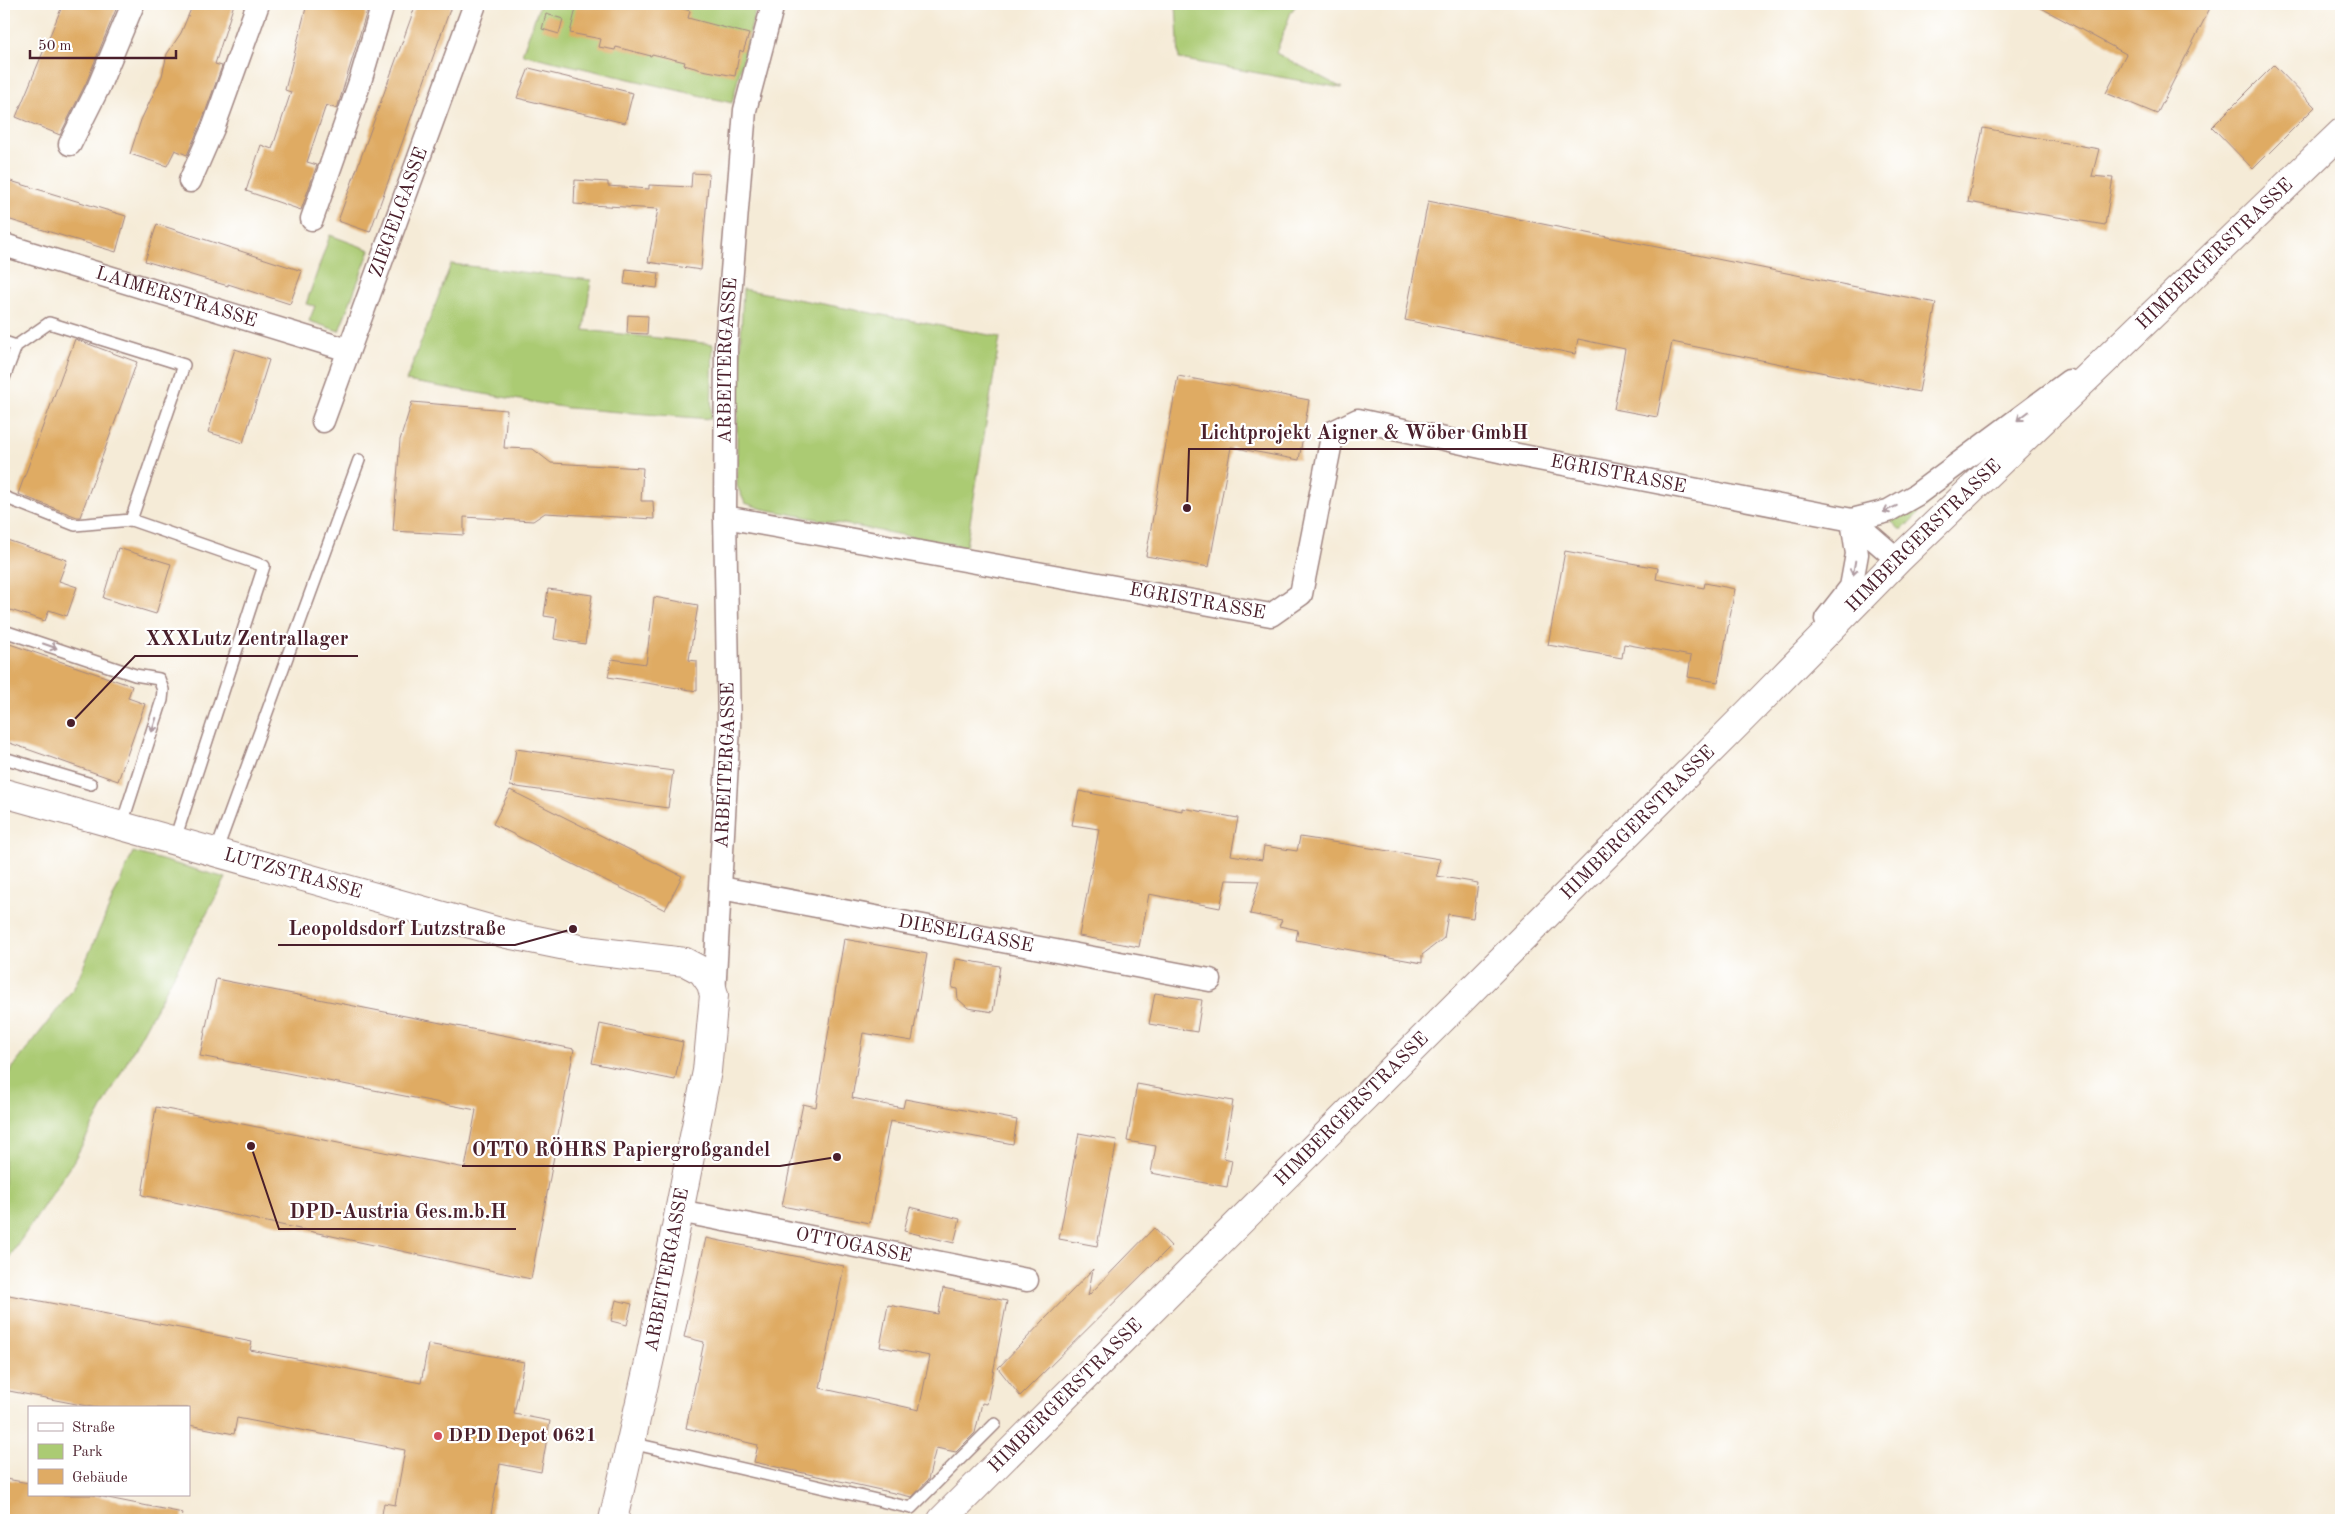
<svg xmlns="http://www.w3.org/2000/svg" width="2345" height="1524" viewBox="0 0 2345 1524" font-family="'Old Standard TT',serif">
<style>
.green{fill:#abcb73;stroke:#7a754f}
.building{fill:#dfab64}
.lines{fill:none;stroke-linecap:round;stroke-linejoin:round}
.service-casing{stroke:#a08581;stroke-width:14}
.minor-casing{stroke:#a08581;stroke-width:25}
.tertiary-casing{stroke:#a08581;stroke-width:30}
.service{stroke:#fff;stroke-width:11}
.minor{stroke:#fff;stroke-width:22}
.tertiary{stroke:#fff;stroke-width:28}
.oneway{stroke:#ae9aa0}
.poi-dot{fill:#d1495b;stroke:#fff;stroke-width:2}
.labels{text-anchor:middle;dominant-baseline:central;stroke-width:4.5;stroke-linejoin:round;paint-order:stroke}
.street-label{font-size:19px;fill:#4a1f2b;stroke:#fff}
.poi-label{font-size:19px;font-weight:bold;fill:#4a1f2b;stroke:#fff;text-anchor:start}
.leader{fill:none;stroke:#4a1f2b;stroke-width:2}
.callout-dot{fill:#4a1f2b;stroke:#fff;stroke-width:2}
.callout-label{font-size:20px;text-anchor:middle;font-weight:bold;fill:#4a1f2b;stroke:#fff;stroke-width:4.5;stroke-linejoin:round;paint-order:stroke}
</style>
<rect width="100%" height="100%" fill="#fff"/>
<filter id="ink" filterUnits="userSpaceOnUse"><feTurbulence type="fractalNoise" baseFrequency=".02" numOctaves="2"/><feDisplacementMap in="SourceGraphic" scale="10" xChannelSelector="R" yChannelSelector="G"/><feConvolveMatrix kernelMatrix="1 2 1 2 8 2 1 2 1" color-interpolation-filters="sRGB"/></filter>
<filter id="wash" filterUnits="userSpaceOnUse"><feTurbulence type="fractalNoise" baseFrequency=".0096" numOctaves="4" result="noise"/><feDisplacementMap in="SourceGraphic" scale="20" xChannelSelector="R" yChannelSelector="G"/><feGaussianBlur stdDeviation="1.12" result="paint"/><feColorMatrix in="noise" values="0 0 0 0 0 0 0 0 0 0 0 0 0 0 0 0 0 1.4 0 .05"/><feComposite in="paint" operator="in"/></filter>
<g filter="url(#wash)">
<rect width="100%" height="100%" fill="#f5ebd7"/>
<path class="green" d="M 540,4 L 757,4 L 732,103 L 522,54 Z
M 1176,4 L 1297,4 L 1291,12 L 1276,53 L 1342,88 L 1179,59 Z
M 330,235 L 370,250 L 339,331 L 309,321 L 315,306 L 306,304 Z
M 451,264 L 591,280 L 584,330 L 713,344 L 711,419 L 568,408 L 406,381 Z
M 743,289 L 1000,337 L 966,547 L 763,509 L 745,503 L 737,486 L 737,424 Z
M 1947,485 L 1903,529 L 1899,529 L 1890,520 Z
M 133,852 L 226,878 L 73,1162 L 4,1265 L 4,1079 L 74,988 Z"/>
<g id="blocks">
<path class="building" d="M 63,4 L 108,4 L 117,7 L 86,83 L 60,135 L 16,117 Z
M 193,4 L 234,4 L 215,64 L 222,66 L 202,121 L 187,155 L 175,150 L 167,166 L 130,154 L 141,120 L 162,76 L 167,54 L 181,33 Z
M 307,4 L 369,4 L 337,109 L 326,105 L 307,162 L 317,165 L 301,210 L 246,191 L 261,145 L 272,149 L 291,92 L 285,90 Z
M 416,4 L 452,4 L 370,232 L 338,221 Z
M 577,4 L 660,4 L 674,9 L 675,6 L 690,11 L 688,18 L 749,34 L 743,52 L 740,50 L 735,76 L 702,70 L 684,65 L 685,62 L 652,54 L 651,56 L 616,47 L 615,50 L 599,47 L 601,39 L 570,33 Z
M 2034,4 L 2212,4 L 2157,114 L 2106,93 L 2126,54 Z
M 546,14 L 563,19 L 559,34 L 542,29 Z
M 2274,65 L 2315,107 L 2253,169 L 2212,127 Z
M 529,68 L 633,93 L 625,123 L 517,98 Z
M 1983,128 L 2099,149 L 2092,176 L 2113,178 L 2105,225 L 1968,202 Z
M 692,173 L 709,174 L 701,270 L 648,262 L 658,209 L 574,204 L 575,180 L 608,182 L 608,186 L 649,189 L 649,185 L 691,187 Z
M 4,179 L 126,216 L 116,252 L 4,218 Z
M 1428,201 L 1936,303 L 1919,392 L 1672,342 L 1657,417 L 1614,409 L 1625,349 L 1578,339 L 1575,354 L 1405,320 Z
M 157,224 L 302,271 L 290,304 L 228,284 L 228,286 L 145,261 Z
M 626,269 L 659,273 L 657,288 L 624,284 Z
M 628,315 L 648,316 L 647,334 L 627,333 Z
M 75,339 L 137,362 L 80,517 L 77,517 L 18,494 Z
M 235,349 L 269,360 L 243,443 L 208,432 Z
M 1178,376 L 1309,400 L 1299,460 L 1231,447 L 1209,567 L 1146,556 Z
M 412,402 L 507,410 L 504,448 L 533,449 L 551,463 L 643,468 L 641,501 L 653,501 L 654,519 L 545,513 L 533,521 L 464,517 L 464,535 L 393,531 L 400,440 Z
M 4,539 L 67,560 L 59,581 L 77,587 L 67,616 L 49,610 L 45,621 L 4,608 Z
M 118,548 L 171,564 L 156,614 L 103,598 Z
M 1565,551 L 1658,568 L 1656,579 L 1704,588 L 1705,583 L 1735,589 L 1718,682 L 1688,677 L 1691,656 L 1624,644 L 1622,658 L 1548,645 Z
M 548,589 L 592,595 L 585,644 L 554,639 L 557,618 L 544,616 Z
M 654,597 L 698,605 L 689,660 L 697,661 L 697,691 L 608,677 L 612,659 L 646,664 Z
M 4,642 L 132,686 L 128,698 L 145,704 L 118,781 L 4,741 Z
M 516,749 L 673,771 L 668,808 L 510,786 Z
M 510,790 L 682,876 L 665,910 L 493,824 Z
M 1079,791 L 1182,811 L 1182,808 L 1238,818 L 1231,855 L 1262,860 L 1264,846 L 1297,851 L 1300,837 L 1440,859 L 1437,876 L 1478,883 L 1473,918 L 1448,914 L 1444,938 L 1422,955 L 1422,963 L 1296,940 L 1298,930 L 1279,926 L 1282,920 L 1250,914 L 1259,881 L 1226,880 L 1220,908 L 1149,894 L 1139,947 L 1079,936 L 1099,829 L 1072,825 Z
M 844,939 L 927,954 L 912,1041 L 863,1033 L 852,1098 L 903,1108 L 905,1099 L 1017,1120 L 1013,1144 L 890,1121 L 870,1223 L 782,1206 L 803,1104 L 816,1107 Z
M 956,959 L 1000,966 L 993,1012 L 968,1008 L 958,999 L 957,989 L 952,988 Z
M 216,979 L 574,1049 L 531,1279 L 142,1195 L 156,1107 L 465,1168 L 476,1110 L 200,1056 Z
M 1155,993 L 1202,1000 L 1197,1032 L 1149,1024 Z
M 600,1024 L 683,1042 L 675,1080 L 592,1063 Z
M 1137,1084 L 1233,1101 L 1223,1158 L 1232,1160 L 1227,1187 L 1151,1173 L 1156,1146 L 1127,1141 Z
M 1079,1133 L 1117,1140 L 1097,1246 L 1059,1239 Z
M 910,1207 L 960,1219 L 954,1243 L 904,1231 Z
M 1154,1228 L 1171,1246 L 1020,1396 L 998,1368 L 1093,1269 L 1088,1296 Z
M 706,1238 L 844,1266 L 820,1388 L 919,1410 L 930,1356 L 880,1347 L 888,1305 L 938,1314 L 943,1288 L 1007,1301 L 987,1404 L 982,1403 L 975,1433 L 956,1452 L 936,1448 L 928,1480 L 912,1497 L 754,1462 L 758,1445 L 686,1428 L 704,1342 L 684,1337 Z
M 9,1295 L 252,1342 L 250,1350 L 421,1383 L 428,1344 L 524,1362 L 514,1414 L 550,1421 L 541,1472 L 500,1464 L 490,1520 L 381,1520 L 384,1503 L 395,1505 L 405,1450 L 237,1418 L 234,1434 L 189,1425 L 189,1408 L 97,1408 L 4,1390 L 4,1321 Z
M 616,1300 L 632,1304 L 627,1325 L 611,1321 Z
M 6,1479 L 29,1483 L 29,1495 L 93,1495 L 183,1513 L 182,1520 L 4,1520 Z"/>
</g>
</g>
<g filter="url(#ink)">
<use href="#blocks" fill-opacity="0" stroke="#a08581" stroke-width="1"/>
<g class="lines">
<defs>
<path id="service" d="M 4,342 L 16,346 L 49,323 L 184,365 L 131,520
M 4,378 L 16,346
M 4,497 L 75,525 L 131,520 L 264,566 L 174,842
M 4,631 L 135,675 L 159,679 L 163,690 L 162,700 L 121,827
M 4,758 L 91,784
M 216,852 L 359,460
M 631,1443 L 911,1508 L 995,1424"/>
<g id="minor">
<path d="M 70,144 L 98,88 L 133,4"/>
<path d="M 190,181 L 214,126 L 258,4"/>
<path d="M 312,219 L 359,85 L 383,4"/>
<path id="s1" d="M 4,245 L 348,350"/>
<path id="s2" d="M 323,421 L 475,4"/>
<path id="s3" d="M 725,517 L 1271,615 L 1301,594 L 1333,432 L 1358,420 L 1513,454 L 1852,520 L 1898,560"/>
<path d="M 1826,619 L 1851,587 L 1857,554 L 1852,520 L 1888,511 L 1916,495 L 2069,381"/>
<path id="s4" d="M 721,888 L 1210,980"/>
<path id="s5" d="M 714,995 L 729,726 L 725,517 L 726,346 L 745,110 L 773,4"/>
<path id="s6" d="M 679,1211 L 1027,1280"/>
</g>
<g id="tertiary">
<path id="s7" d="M 4,793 L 507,934 L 585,950 L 685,962 L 702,971 L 711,984 L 714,995 L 707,1071 L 650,1358 L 613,1520"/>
<path id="s8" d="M 942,1520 L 1749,712 L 1898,560 L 2341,133"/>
</g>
</defs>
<use href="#service" class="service-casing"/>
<use href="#minor" class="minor-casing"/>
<use href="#tertiary" class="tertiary-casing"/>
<use href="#service" class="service"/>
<use href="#minor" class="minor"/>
<use href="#tertiary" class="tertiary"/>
</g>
<defs><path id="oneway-shaft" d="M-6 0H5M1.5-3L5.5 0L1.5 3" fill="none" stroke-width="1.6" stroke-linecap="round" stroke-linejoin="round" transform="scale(1.25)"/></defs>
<g class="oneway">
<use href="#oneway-shaft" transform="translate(2023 416) rotate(143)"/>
<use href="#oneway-shaft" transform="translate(1890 509) rotate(155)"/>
<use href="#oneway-shaft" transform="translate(1854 568) rotate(100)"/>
<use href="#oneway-shaft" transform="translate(50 646) rotate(19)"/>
<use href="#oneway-shaft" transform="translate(154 725) rotate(108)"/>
</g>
</g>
<circle class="poi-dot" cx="438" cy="1436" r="5"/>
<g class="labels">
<g class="street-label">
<text stroke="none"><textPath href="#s2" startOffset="222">ZIEGELGASSE</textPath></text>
<text stroke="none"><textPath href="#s8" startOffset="1795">HIMBERGERSTRASSE</textPath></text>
<text stroke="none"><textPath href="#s1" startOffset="180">LAIMERSTRASSE</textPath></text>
<text stroke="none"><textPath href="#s5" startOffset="635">ARBEITERGASSE</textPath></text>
<text stroke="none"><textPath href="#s3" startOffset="1050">EGRISTRASSE</textPath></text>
<text stroke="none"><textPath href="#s8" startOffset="1390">HIMBERGERSTRASSE</textPath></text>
<text stroke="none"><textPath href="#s3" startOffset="480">EGRISTRASSE</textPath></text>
<text stroke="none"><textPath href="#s5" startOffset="230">ARBEITERGASSE</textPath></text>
<text stroke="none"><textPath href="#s8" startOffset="985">HIMBERGERSTRASSE</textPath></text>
<text stroke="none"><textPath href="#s7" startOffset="300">LUTZSTRASSE</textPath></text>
<text stroke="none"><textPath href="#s4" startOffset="249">DIESELGASSE</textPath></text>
<text stroke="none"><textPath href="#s8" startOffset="580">HIMBERGERSTRASSE</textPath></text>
<text stroke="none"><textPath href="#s6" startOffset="178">OTTOGASSE</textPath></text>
<text transform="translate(668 1270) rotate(-79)">ARBEITERGASSE</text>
<text stroke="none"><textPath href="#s8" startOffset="175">HIMBERGERSTRASSE</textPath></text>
</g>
<g class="poi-label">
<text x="448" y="1436">DPD Depot 0621</text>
</g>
</g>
<path class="leader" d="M1187 508L1189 449H1538M71 723L135 656H358M573 929L515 945H278M837 1157L780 1166H462M251 1146L279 1229H516"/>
<g class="callout-dot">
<circle cx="1187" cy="508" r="5"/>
<circle cx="71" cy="723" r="5"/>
<circle cx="573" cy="929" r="5"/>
<circle cx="837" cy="1157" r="5"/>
<circle cx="251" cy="1146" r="5"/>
</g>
<g class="callout-label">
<text x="1364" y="439">Lichtprojekt Aigner &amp; Wöber GmbH</text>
<text x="247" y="645">XXXLutz Zentrallager</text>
<text x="397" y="935">Leopoldsdorf Lutzstraße</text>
<text x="621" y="1156">OTTO RÖHRS Papiergroßgandel</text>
<text x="398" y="1218">DPD-Austria Ges.m.b.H</text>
</g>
<rect width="2345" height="1524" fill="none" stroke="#fff" stroke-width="20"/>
<rect x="28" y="1406" width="162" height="90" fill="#ffffff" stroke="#b7a5aa"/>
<rect x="38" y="1423" width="25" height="8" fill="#ffffff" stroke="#b7a5aa"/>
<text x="72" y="1432" font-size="15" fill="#4a1f2b">Straße</text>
<rect x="38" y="1444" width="25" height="15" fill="#abcb73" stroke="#b7a5aa"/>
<text x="72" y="1456" font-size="15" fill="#4a1f2b">Park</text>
<rect x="38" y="1469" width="25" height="15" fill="#dfab64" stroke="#b7a5aa"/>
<text x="72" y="1482" font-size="15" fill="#4a1f2b">Gebäude</text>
<path d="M30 50v8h146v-8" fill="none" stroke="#4a1f2b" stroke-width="2.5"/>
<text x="38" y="50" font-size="15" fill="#4a1f2b" stroke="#ffffff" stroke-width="4" paint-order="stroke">50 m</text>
</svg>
